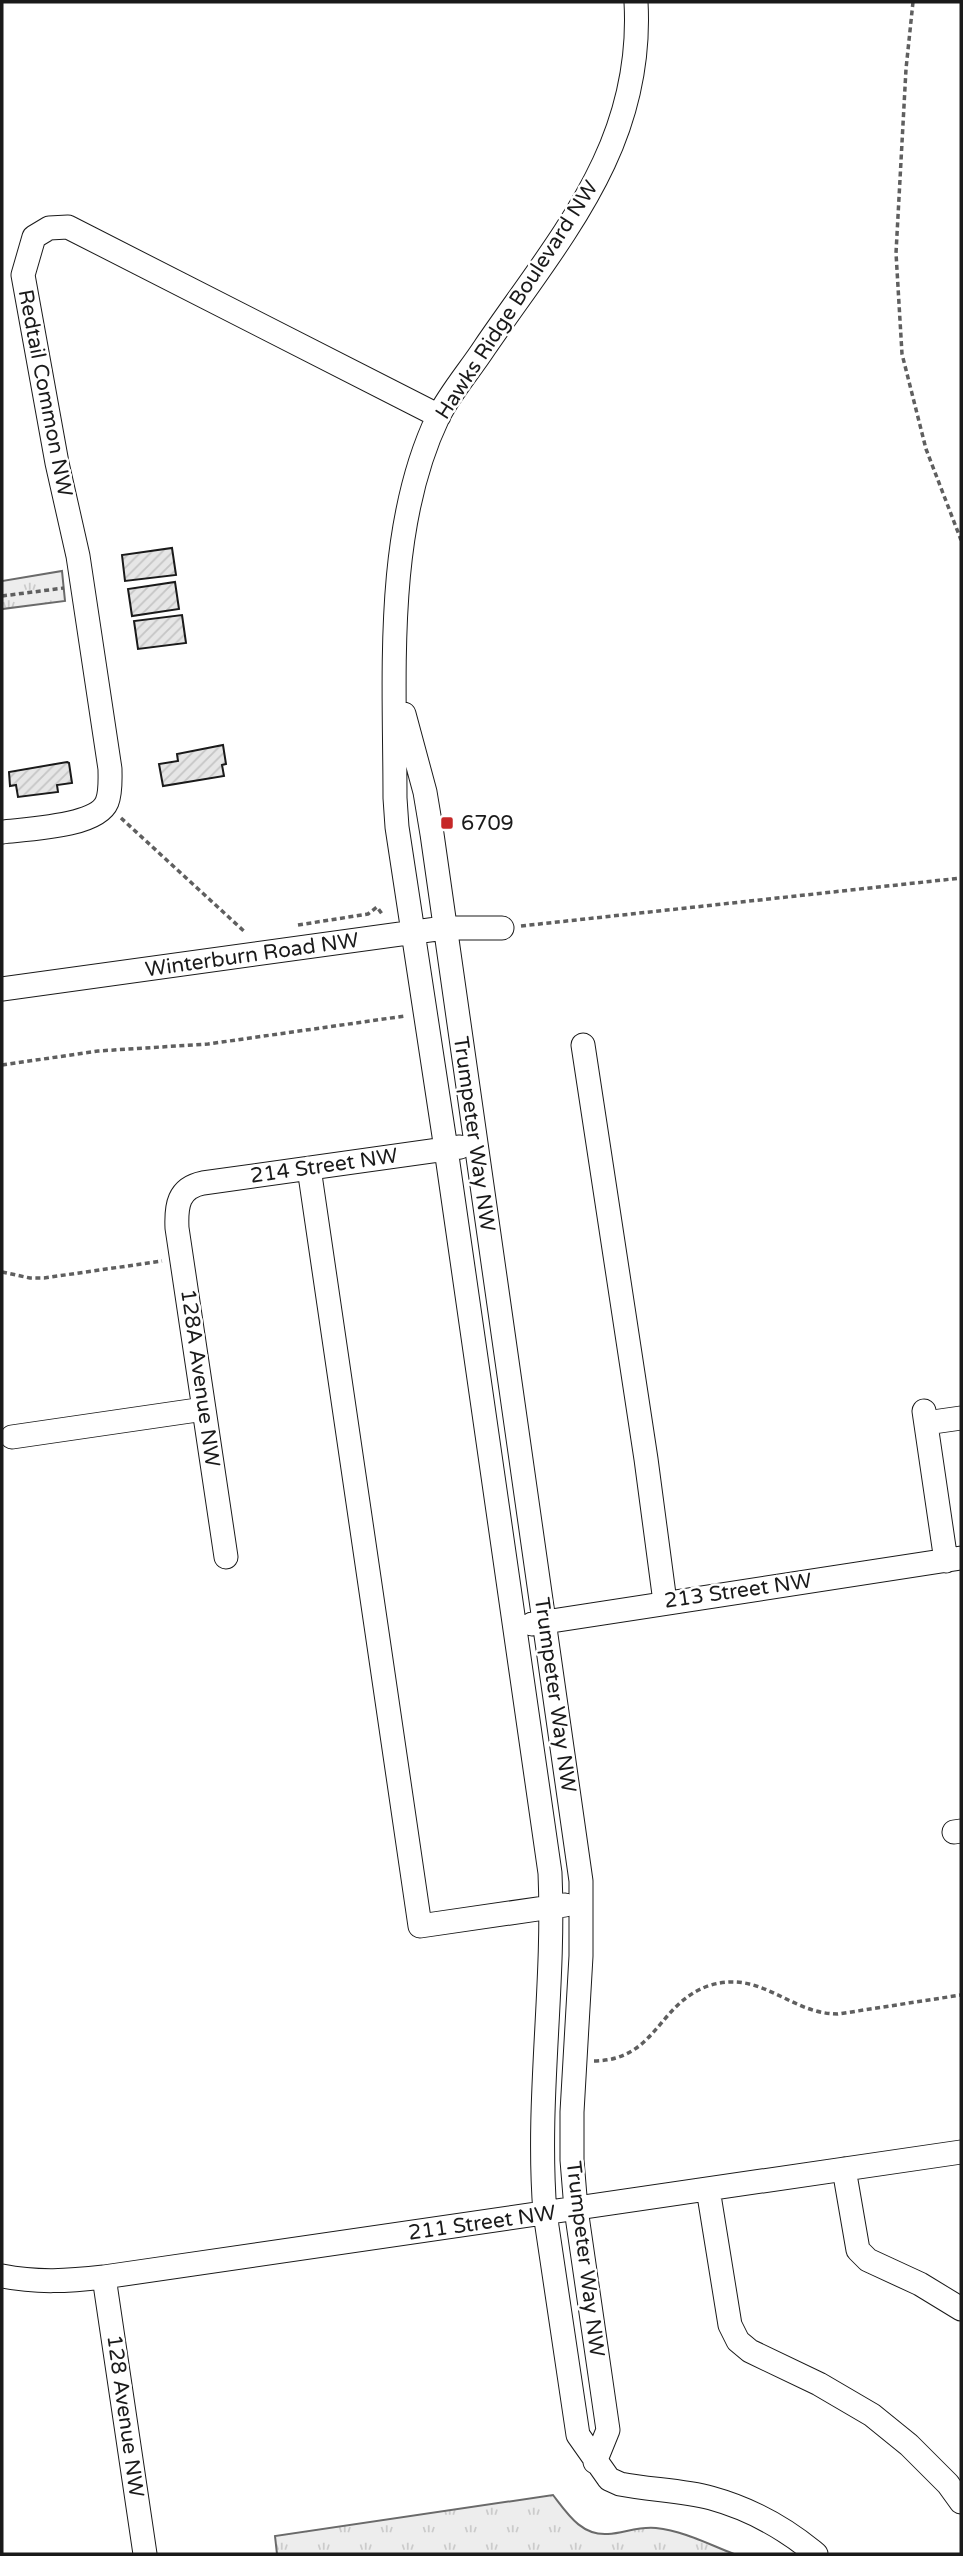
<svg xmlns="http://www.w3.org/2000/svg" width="963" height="2556" viewBox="0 0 963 2556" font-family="'Varela Round',sans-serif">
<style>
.grass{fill:url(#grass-tufts);stroke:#6a6a6a;stroke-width:2}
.building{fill:url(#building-hatch);stroke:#1a1a1a;stroke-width:2}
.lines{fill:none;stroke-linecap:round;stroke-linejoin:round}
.minor-casing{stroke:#1a1a1a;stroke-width:25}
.path{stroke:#5f5f5f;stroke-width:3.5;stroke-dasharray:5 3.5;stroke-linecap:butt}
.minor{stroke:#fff;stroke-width:23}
.poi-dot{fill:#c62828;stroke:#fff;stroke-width:2.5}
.labels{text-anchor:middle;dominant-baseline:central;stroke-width:5;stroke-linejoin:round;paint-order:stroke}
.street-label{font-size:21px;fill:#1a1a1a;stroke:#fff}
.poi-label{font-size:21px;fill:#1a1a1a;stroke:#fff;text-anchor:start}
</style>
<defs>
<pattern id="grass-tufts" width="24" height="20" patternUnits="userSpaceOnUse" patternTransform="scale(1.75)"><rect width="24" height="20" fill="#ededed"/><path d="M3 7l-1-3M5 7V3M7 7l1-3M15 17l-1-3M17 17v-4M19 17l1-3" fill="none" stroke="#cbcbcb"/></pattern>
<pattern id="building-hatch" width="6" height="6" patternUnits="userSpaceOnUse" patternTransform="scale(1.75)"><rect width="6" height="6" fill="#e6e6e6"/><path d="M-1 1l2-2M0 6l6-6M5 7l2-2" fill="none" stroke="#c5c5c5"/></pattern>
</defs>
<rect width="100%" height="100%" fill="#fff"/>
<path class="grass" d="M 62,571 L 65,601 L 2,609 L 2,581 Z
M 553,2495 C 567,2513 581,2536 608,2534 C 624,2533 639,2526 656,2528 C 684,2531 708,2544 734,2554 L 277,2554 L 275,2536 Z"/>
<path class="building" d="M 172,548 L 176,575 L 125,581 L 122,555 Z
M 175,582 L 179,609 L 132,616 L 128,589 Z
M 182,615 L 186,643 L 138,649 L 134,621 Z
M 223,745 L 226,764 L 222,765 L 224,776 L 163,786 L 159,764 L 178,761 L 177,754 Z
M 67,762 L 69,763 L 72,783 L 57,785 L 58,792 L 18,797 L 16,785 L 10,786 L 9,772 Z"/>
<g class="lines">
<defs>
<path id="minor" d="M 636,2 C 644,145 561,236 485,347 C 470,370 450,393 438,417 C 384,530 395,676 395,798 L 397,827 L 446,1149 L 550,1873 C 555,1987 536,2100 545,2213 L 578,2435 L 609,2479 L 620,2484 C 650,2490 682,2490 711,2498 C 751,2509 785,2528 816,2554
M 404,714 L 425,792 L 432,834 L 581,1881 L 581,1956 L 572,2112 L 572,2160 L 576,2209 L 608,2430 L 595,2462
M 2,832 C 26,829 97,827 107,802 C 111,792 110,779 110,769 L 78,556 L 57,463 L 23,275 L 34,237 L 49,228 L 68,227 L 439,416
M 2,989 L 444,928 L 502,928
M 583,1045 L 646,1459 L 665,1602
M 309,1168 L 420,1926 L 565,1905
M 924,1411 L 946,1561
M 926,1423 L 961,1418
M 12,1437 L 204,1409
M 226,1557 L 177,1228 C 176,1206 178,1188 203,1183 L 460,1147
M 532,1624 L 961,1558
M 954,1832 L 961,1831
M 844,2169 L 858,2250 L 868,2260 L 920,2284 L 961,2309
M 708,2189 L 730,2325 L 738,2341 L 750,2351 L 819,2384 L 872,2415 L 909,2445 L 948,2484 L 961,2502
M 2,2276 C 37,2283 69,2281 104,2277 L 961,2152
M 104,2277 L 145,2554"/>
</defs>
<use href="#minor" class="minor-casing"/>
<path class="path" d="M 913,2 L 906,69 L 896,253 L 902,354 L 926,449 L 961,540
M 2,596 L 64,588
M 121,818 L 246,933
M 298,925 L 368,914 L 377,907 L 382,914
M 521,926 L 961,878
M 2,1065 L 98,1051 L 208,1044 L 405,1016
M 2,1272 L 30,1278 L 44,1278 L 162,1261
M 594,2061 C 658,2060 657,2002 711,1985 C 762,1970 790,2014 838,2014 L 961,1995"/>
<use href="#minor" class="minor"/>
</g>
<rect class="poi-dot" x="440" y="816" width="14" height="14" rx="3.5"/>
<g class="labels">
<g class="street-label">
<text transform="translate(517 300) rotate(-57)">Hawks Ridge Boulevard NW</text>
<text transform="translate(45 393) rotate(79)">Redtail Common NW</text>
<text transform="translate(252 955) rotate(-8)">Winterburn Road NW</text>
<text transform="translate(474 1134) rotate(82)">Trumpeter Way NW</text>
<text transform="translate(324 1166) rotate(-8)">214 Street NW</text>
<text transform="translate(200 1378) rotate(82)">128A Avenue NW</text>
<text transform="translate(738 1591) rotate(-8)">213 Street NW</text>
<text transform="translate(555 1695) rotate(82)">Trumpeter Way NW</text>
<text transform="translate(482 2223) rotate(-8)">211 Street NW</text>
<text transform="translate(585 2259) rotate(83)">Trumpeter Way NW</text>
<text transform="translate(125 2416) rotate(82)">128 Avenue NW</text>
</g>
<g class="poi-label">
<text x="461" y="823">6709</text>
</g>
</g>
<rect width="963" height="2556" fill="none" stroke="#1a1a1a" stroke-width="7"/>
</svg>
